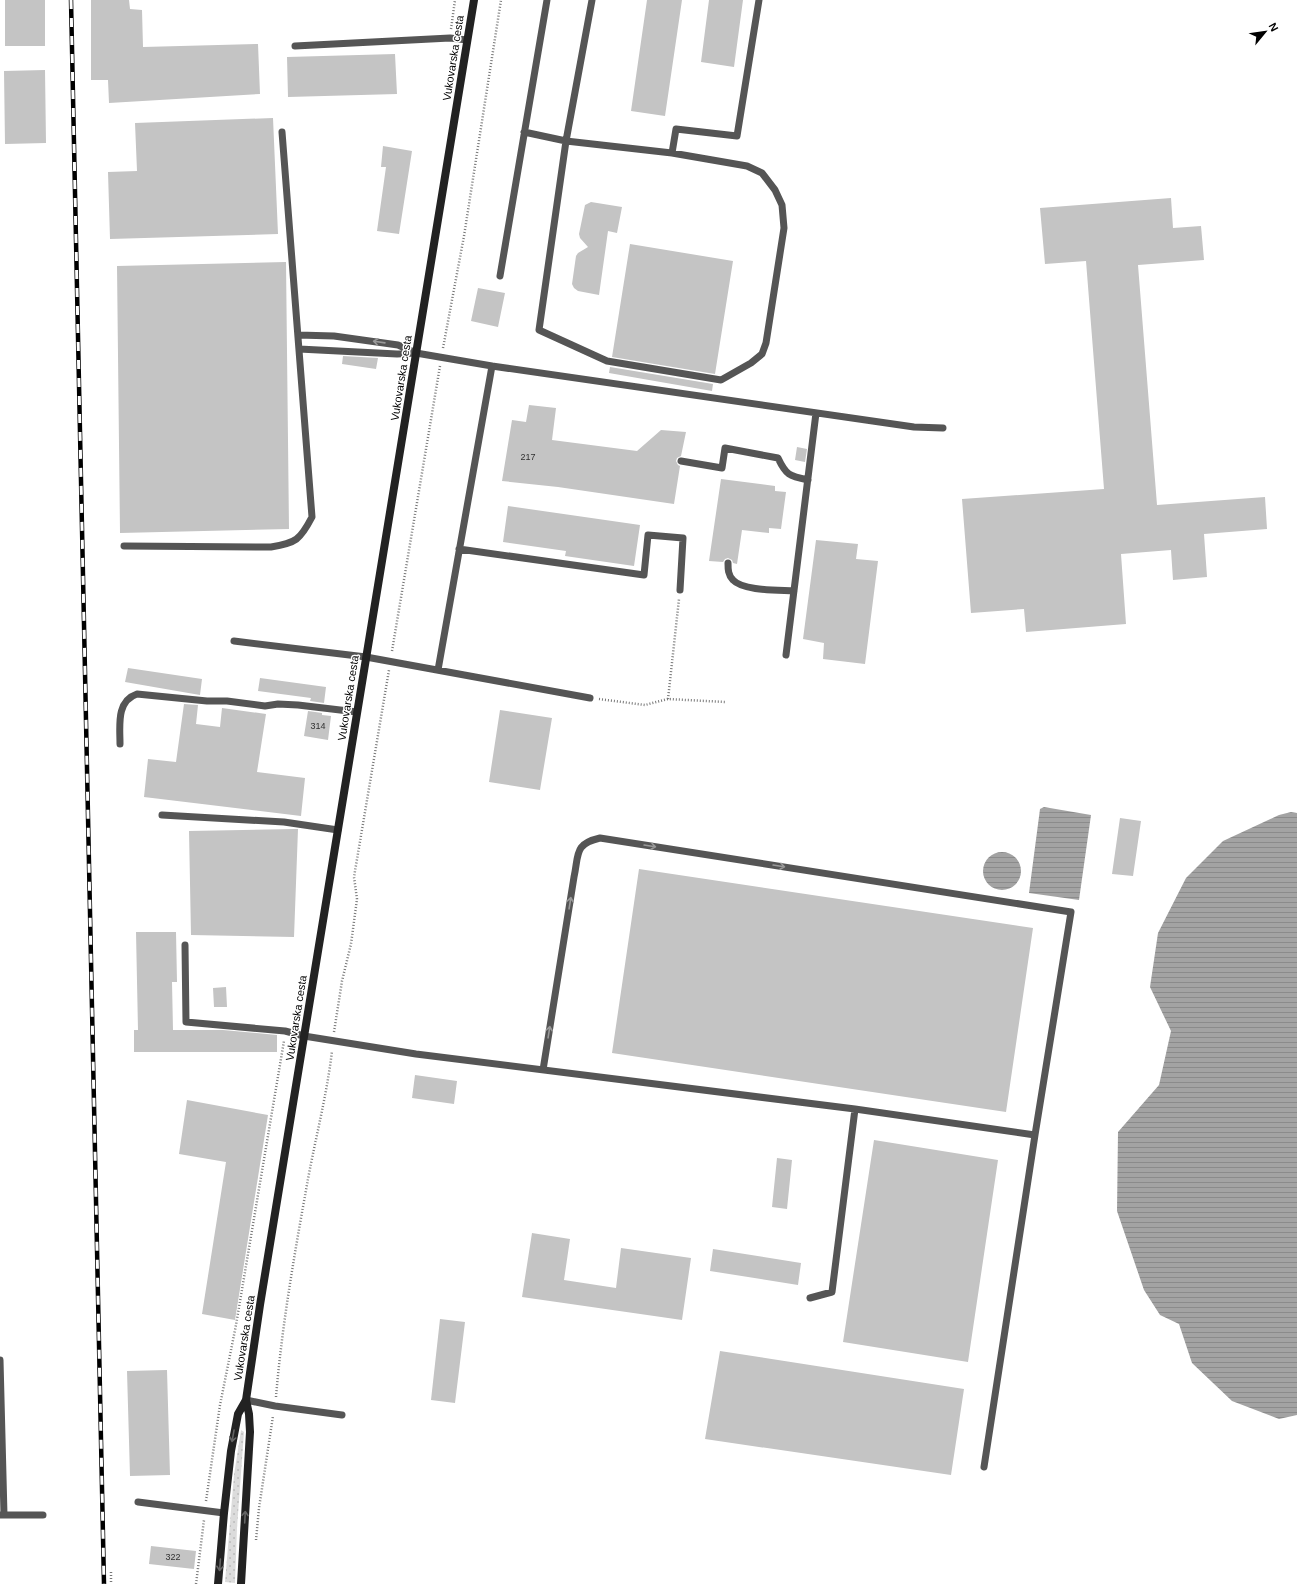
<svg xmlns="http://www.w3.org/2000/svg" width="1297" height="1584" viewBox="0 0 1297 1584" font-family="Arial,sans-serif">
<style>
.grass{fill:url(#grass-dots)}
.water{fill:url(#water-rules)}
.building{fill:#c4c4c4}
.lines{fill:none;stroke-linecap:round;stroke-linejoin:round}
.path{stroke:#777;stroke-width:2.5;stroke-dasharray:1 2;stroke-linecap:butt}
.lane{stroke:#555;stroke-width:7}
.secondary{stroke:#222;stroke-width:8}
.rail-casing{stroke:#000;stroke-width:4.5}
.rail{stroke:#fff;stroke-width:3;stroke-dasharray:9;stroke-linecap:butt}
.oneway{stroke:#999}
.oneway2{stroke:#646464}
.labels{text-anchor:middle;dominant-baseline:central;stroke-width:3;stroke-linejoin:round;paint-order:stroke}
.number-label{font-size:9px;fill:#313131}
.street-label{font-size:11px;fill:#000;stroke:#fff}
</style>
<defs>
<pattern id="grass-dots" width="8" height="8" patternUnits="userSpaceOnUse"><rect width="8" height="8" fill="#dcdcdc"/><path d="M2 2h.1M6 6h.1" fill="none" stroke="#bbb" stroke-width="1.8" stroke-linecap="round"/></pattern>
<pattern id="water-rules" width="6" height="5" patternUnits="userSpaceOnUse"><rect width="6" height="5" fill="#a3a3a3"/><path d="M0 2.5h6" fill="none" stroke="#8b8b8b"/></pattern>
</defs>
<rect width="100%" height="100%" fill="#fff"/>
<path class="grass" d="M 241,1430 L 244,1432 L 237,1528 L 235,1583 L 225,1582 L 234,1475 Z"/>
<path class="water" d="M 1044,807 L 1091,815 L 1079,900 L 1029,893 L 1040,809 Z
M 1291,812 L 1297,813 L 1297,1415 L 1279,1419 L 1232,1401 L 1192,1363 L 1179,1324 L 1160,1315 L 1144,1290 L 1117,1211 L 1118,1132 L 1159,1085 L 1171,1031 L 1150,987 L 1158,933 L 1186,878 L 1223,841 L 1279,815 Z
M983 871a19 19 0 1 1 38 0a19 19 0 1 1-38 0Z"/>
<path class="building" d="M 5,0 L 45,0 L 45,46 L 5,46 Z
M 91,0 L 129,0 L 130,9 L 142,10 L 143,47 L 258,44 L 260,94 L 109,103 L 108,80 L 91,80 Z
M 647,0 L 682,0 L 665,116 L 631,111 Z
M 709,0 L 743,0 L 734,67 L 701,62 Z
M 395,54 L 397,94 L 288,97 L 287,57 Z
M 45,70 L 46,143 L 5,144 L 4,71 Z
M 273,118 L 278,234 L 110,239 L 108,172 L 137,171 L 135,123 Z
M 383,146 L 412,151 L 399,234 L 377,231 L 386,167 L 381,167 Z
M 1171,198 L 1173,228 L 1201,226 L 1204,260 L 1138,265 L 1157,505 L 1265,497 L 1267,529 L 1204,534 L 1207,577 L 1173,580 L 1171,550 L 1121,554 L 1126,624 L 1026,632 L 1024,609 L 971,613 L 962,499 L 1104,489 L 1086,261 L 1045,264 L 1040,208 Z
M 591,202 L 622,207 L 617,233 L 608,231 L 599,295 L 578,291 L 574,288 L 572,284 L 576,256 L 578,253 L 588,247 L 580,238 L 579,234 L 585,205 Z
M 630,244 L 733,261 L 715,374 L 612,357 Z
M 286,262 L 289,529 L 120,533 L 117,266 Z
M 478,288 L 505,293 L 498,327 L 471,321 Z
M 343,356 L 378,358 L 376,369 L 342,364 Z
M 610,367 L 713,384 L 712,391 L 609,373 Z
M 529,405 L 556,408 L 552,440 L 637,451 L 661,430 L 686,432 L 681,456 L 677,458 L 676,461 L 678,465 L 680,466 L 674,504 L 558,487 L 502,481 L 512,420 L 526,422 Z
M 797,447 L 807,449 L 805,462 L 795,460 Z
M 721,479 L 775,486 L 775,491 L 786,492 L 781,529 L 769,528 L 769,533 L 742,530 L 737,564 L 733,563 L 732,560 L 728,558 L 725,559 L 723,562 L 709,561 Z
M 508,506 L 640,525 L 634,566 L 565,556 L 566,551 L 503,542 Z
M 816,540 L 858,544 L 856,559 L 878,561 L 865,664 L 823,659 L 824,643 L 803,639 Z
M 128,668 L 202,679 L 200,695 L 125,682 Z
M 260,678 L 326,687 L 324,703 L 310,701 L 311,698 L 258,691 Z
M 184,704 L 198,705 L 196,724 L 220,727 L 222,708 L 266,714 L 257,772 L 305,778 L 301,816 L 144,797 L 148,759 L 176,762 Z
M 500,710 L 552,718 L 540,790 L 489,782 Z
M 308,711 L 322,713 L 322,715 L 331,716 L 328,740 L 304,736 Z
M 1120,818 L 1141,821 L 1133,876 L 1112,874 Z
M 294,829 L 298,829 L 294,937 L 191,935 L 189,831 Z
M 639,869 L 1033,928 L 1006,1112 L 612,1053 Z
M 136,932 L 176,932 L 177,982 L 172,982 L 173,1030 L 223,1030 L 277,1035 L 277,1052 L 134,1052 L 134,1030 L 138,1030 Z
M 226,987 L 227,1007 L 214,1007 L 213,988 Z
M 415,1075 L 457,1081 L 454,1104 L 412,1098 Z
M 187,1100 L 268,1115 L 235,1320 L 202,1314 L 226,1162 L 179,1154 Z
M 874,1140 L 998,1160 L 968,1362 L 843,1342 Z
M 777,1158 L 792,1160 L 787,1209 L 772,1207 Z
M 532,1233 L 570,1239 L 564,1280 L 616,1288 L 621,1248 L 691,1258 L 682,1320 L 522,1297 Z
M 713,1249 L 801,1263 L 798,1285 L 710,1271 Z
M 440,1319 L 465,1322 L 455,1403 L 431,1400 Z
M 720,1351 L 964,1389 L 951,1475 L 705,1439 Z
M 167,1370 L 170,1475 L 130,1476 L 127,1371 Z
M 151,1546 L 196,1551 L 194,1569 L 149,1564 Z"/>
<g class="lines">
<path class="path" d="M 451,29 L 455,0
M 443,348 L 464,236 L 501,0
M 392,651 L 440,366
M 599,699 L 645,705 L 668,699 L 725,702
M 668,699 L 679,599
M 334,1032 L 342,981 L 351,944 L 357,899 L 354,877 L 389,670
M 276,1397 C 282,1324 295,1251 308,1179 C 316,1136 327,1094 332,1051
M 206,1501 L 220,1405 L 236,1325 L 284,1041
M 256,1540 L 259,1508 L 273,1416
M 111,1572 L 111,1584
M 196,1584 L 204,1520"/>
<path class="lane" d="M 295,46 L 450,38 L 467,40
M 524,132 L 566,141 L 592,0
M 566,141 L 672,153 L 747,166 L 762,173 L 775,190 L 782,205 L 784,228 L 766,343 L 762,354 L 751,363 L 721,380 L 607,361 L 539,330 Z
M 672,153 L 676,129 L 737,136 L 759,0
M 500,276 L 547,0
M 298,335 L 334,336 L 398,345 L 416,353 L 492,366 L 914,427 L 943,428
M 299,349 L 397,354 L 416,353
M 681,461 L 722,468 L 725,448 L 778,458 C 786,475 789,476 808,480
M 124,546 L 271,547 C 296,543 300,540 312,517 L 282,132
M 459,549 L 644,575 L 648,535 L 683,538 L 680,590
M 728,563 C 728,569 728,575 733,580 C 743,591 779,590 794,591
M 234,641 L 366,657 L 590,698
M 786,655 L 816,413
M 438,670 L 492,366
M 120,744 C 120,726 116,701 137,694 L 207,701 L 227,701 L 265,706 L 278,704 L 298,705 L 357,712
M 162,815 L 284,822 L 338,830
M 185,945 L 186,1022 L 285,1031 L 304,1036 L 416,1054 L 855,1109 L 1035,1135 L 1071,912 L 600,838 C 574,844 579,854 574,877 L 543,1070
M 810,1298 L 832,1292 L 855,1109
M 0,1360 L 4,1515
M 246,1400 L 275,1406 L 342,1415
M 984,1467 L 1035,1135
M 138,1502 L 224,1513
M 0,1515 L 43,1515"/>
<path class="secondary" d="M 218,1584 L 224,1513 L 231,1451 L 238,1414 L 246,1400 L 260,1305 L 474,0
M 241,1584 L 250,1432 L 249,1414 L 246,1400"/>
<defs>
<path id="rail" d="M 71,0 L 104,1584"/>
</defs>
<use href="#rail" class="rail-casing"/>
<use href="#rail" class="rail"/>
</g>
<defs><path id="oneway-shaft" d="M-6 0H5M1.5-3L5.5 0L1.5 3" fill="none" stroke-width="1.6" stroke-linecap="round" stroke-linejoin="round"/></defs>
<g class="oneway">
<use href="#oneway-shaft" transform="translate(379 342) rotate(-172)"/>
<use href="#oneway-shaft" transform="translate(650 846) rotate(9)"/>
<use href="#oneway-shaft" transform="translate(779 866) rotate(9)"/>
<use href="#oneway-shaft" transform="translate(570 903) rotate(-81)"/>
<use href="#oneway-shaft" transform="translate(549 1032) rotate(-81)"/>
</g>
<g class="oneway2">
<use href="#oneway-shaft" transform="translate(233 1436) rotate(100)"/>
<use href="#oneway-shaft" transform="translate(245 1517) rotate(-87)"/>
<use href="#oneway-shaft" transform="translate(220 1565) rotate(94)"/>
</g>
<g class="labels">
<g class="number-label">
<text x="528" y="457">217</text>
<text x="318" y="726">314</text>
<text x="173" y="1557">322</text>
</g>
<g class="street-label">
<text transform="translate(453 58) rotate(-81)">Vukovarska cesta</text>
<text transform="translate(401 378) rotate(-81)">Vukovarska cesta</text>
<text transform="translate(348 698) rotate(-81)">Vukovarska cesta</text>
<text transform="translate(296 1018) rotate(-81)">Vukovarska cesta</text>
<text transform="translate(244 1338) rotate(-81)">Vukovarska cesta</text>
</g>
</g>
<g transform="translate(1265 32) rotate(61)" stroke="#ffffff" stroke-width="3" paint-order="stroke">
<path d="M0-3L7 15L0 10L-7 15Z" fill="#000000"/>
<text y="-6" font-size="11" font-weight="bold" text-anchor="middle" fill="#000000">N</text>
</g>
</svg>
